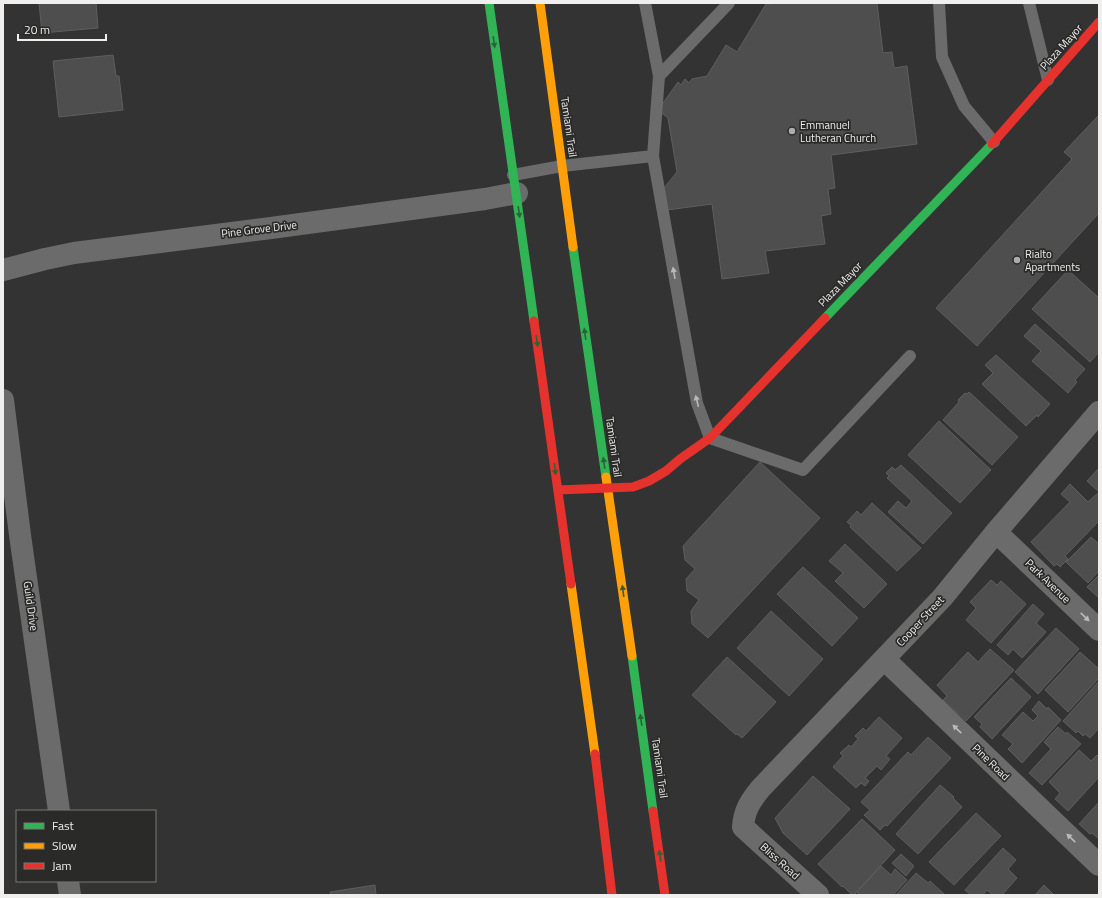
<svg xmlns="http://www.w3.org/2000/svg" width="1102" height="898" viewBox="0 0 1102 898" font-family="'Titillium Web',sans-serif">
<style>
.building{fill:#4e4e4e;stroke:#5e5e5e}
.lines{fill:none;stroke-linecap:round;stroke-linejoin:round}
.lane{stroke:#6b6b6b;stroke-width:12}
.street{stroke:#6b6b6b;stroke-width:22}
.fast{stroke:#30b455;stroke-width:9}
.slow{stroke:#ff9f0a;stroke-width:9}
.jam{stroke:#e5322d;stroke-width:9}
.oneway{fill:#2c613a}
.oneway2{fill:#bbbaba}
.poi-dot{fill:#aeadad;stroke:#2a2a28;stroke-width:1.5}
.labels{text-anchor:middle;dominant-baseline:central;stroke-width:3.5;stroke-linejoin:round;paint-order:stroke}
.street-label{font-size:11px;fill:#f0efee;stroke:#2a2a28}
.poi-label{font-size:11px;fill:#f0efee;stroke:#2a2a28;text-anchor:start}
</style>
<rect width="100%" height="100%" fill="#333"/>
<path class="building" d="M 39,3 L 96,3 L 98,28 L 42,33 Z
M 778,3 L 877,3 L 883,53 L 892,52 L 894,68 L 907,66 L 917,144 L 831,155 L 835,188 L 828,189 L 831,214 L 821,216 L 825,244 L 765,251 L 769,273 L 722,279 L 712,204 L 667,210 L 664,188 L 677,172 L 668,118 L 658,110 L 678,82 L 681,85 L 685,79 L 689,83 L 692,79 L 707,76 L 726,45 L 737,52 L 766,4 Z
M 113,55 L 116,76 L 119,76 L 123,110 L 59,117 L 53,61 Z
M 1099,115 L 1099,213 L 977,346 L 936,308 L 1072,159 L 1064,152 Z
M 1068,270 L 1099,298 L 1099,352 L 1090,362 L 1032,309 Z
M 1035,324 L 1085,369 L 1075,380 L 1077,382 L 1068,393 L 1032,361 L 1041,351 L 1024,336 Z
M 996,355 L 1050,404 L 1038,417 L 1037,415 L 1026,426 L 982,384 L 993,373 L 985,365 Z
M 969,392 L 1018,437 L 992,465 L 943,420 L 959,402 L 958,400 L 965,393 L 967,394 Z
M 939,421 L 991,470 L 960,503 L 908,455 Z
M 760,462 L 820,518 L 708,638 L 692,624 L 691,611 L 699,600 L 687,591 L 686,579 L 695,569 L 685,560 L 683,546 Z
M 901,465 L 952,513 L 923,544 L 888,512 L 898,501 L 906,508 L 912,501 L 887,478 L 889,476 L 886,473 L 892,467 L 895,470 Z
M 1099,468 L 1099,521 L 1065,556 L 1068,559 L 1060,567 L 1057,564 L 1054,566 L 1031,542 L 1070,502 L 1061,494 L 1070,484 L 1088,502 L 1099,492 L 1087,481 Z
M 872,503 L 921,548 L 897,571 L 850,527 L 851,525 L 847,522 L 857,511 L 861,515 Z
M 1091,537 L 1099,544 L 1099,571 L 1088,583 L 1066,562 Z
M 845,544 L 887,584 L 864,608 L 835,581 L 843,573 L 829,561 Z
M 803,567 L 858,618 L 832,646 L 777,594 Z
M 1099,575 L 1099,598 L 1087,587 Z
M 991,580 L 997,585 L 1001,581 L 1026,604 L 991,643 L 966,620 L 976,608 L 970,602 Z
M 1033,604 L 1044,614 L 1036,623 L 1046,632 L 1022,658 L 1013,649 L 1008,655 L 997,645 Z
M 771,611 L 823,659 L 789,696 L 737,648 Z
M 1056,628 L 1079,649 L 1038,694 L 1015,672 Z
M 990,649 L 1014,670 L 966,721 L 943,700 L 947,696 L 937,685 L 968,652 L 978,662 Z
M 1080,652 L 1099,669 L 1099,678 L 1068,712 L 1045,690 Z
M 727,657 L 776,702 L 742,738 L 737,734 L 736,735 L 692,695 Z
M 1011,678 L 1031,697 L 992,739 L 980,727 L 982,724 L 974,717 Z
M 1099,681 L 1099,728 L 1090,738 L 1085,734 L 1083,736 L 1078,731 L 1076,733 L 1063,721 Z
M 1039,701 L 1047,709 L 1048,707 L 1061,720 L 1022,763 L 1008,749 L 1013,744 L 1002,735 L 1023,712 L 1033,721 L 1038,716 L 1032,710 Z
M 879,717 L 902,738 L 886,756 L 890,759 L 881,770 L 877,766 L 865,778 L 869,781 L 865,786 L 861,783 L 856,788 L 833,767 L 843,756 L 840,753 L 849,745 L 851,747 L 858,739 L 855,736 L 863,728 L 866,731 Z
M 1058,727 L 1066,734 L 1067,732 L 1081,744 L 1042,785 L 1029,773 L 1051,749 L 1044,742 Z
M 928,737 L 951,758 L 887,826 L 885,825 L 880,830 L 864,815 L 870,810 L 861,802 L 908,752 L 911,755 Z
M 1079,750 L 1091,761 L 1097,755 L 1099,757 L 1099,777 L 1068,811 L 1055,799 L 1060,793 L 1049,782 Z
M 813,776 L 850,809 L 807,855 L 783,833 L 775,818 Z
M 940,785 L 954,797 L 953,798 L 962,807 L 918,854 L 896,834 Z
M 1099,802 L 1099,839 L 1092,833 L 1090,834 L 1079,824 Z
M 976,813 L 1001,836 L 954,885 L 929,862 Z
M 862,819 L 895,850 L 854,895 L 852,895 L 843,886 L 842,887 L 818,864 Z
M 1003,848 L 1016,860 L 1008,869 L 1017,878 L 1002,895 L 993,895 L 987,890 L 983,895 L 971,895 L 965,890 Z
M 901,854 L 914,866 L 906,876 L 892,863 Z
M 881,866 L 891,875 L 895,869 L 907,880 L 893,895 L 860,895 L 857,892 Z
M 916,873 L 928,883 L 930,881 L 945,895 L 896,895 Z
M 375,885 L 376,895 L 331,895 L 330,892 Z
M 1044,885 L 1054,895 L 1035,895 Z"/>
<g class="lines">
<path class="lane" d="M 645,3 L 659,76
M 729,3 L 659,76 L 653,156 L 697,403 L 710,438 L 803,470 L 910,356
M 939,3 L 942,57 L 964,106 L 994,142
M 1029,3 L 1048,80
M 513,175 L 562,166 L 653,156"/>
<path class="street" d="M 3,270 L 45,259 L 74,253 L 271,228 L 485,199 L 517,193
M 3,400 L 20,535 L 59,811
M 996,532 L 1099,630
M 884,659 L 1099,865
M 68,881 L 70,895
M 818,895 L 743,827 C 744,811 750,801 761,788 L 942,598 L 996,532 L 1099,412"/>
<path class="fast" d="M 489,3 L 534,321
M 573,247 L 606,477
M 825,318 L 992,144
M 632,656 L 653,811"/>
<path class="slow" d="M 540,3 L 573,247
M 606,477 L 632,656
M 571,584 L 595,754"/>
<path class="jam" d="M 992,144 L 1099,22
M 534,321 L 571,584
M 558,490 L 633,487 L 649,481 L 666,471 L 680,459 L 710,438 L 825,318
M 595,754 L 612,895
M 653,811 L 665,895"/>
</g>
<defs><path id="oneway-solid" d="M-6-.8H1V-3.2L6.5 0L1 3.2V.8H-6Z"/></defs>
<g class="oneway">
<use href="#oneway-solid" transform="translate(494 42) rotate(82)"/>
<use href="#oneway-solid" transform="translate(519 212) rotate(82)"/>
<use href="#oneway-solid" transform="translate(585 334) rotate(-98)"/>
<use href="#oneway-solid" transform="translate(537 341) rotate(82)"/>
<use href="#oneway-solid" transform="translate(604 463) rotate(-98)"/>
<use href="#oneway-solid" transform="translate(555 469) rotate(82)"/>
<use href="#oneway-solid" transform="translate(623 591) rotate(-98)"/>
<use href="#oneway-solid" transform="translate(641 720) rotate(-98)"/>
<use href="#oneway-solid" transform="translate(660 856) rotate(-98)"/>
</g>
<g class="oneway2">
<use href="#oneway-solid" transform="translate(674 273) rotate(-100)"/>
<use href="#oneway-solid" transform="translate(697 401) rotate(-104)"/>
<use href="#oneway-solid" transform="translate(1085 617) rotate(44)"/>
<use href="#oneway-solid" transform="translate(957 729) rotate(-136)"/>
<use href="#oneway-solid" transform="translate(1071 838) rotate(-136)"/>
</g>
<g class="poi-dot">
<circle cx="792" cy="131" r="4"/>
<circle cx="1017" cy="260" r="4"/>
</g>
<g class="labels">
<g class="street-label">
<text transform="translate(1061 47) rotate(-48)">Plaza Mayor</text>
<text transform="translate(569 127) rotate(82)">Tamiami Trail</text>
<text transform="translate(259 229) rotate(-7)">Pine Grove Drive</text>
<text transform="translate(840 284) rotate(-46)">Plaza Mayor</text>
<text transform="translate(614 447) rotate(82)">Tamiami Trail</text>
<text transform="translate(1048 581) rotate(44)">Park Avenue</text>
<text transform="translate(31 606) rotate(82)">Guild Drive</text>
<text transform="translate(920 621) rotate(-47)">Cooper Street</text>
<text transform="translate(991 762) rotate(44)">Pine Road</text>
<text transform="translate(660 768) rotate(82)">Tamiami Trail</text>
<text transform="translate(780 861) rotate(42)">Bliss Road</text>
</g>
<g class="poi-label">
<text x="800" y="125">Emmanuel<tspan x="800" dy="13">Lutheran Church</tspan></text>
<text x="1025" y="254">Rialto<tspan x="1025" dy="13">Apartments</tspan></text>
</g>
</g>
<rect width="1102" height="898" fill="none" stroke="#f0efee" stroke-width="8"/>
<rect x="16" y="810" width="140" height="72" fill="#2a2a28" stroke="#797977"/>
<rect x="24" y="823" width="20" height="6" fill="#30b455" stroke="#797977"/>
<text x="52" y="830" font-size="12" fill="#f0efee">Fast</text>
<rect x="24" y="843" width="20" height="6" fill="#ff9f0a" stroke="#797977"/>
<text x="52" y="850" font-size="12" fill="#f0efee">Slow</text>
<rect x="24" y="863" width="20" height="6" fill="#e5322d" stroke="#797977"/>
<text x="52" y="870" font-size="12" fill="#f0efee">Jam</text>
<path d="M18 34v6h88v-6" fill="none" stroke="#f0efee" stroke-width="2"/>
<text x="24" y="34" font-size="12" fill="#f0efee" stroke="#2a2a28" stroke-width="3" paint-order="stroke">20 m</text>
</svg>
